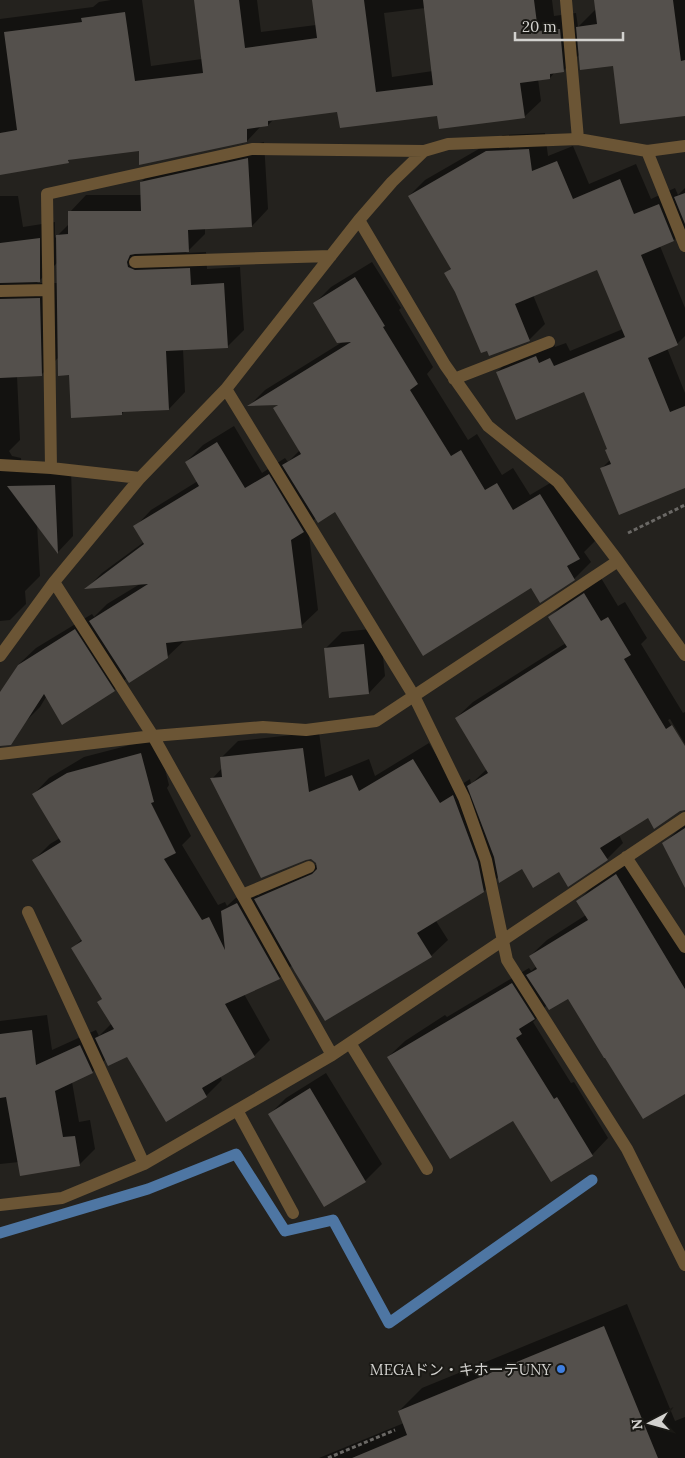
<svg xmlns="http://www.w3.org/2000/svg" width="685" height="1458" viewBox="0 0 685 1458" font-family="Lora,'Noto Sans JP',serif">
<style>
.shadow{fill:#0007;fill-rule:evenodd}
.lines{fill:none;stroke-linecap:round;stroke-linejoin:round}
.stream{stroke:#4e76a3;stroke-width:11}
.building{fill:#54504c}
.path{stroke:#6a6865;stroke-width:3;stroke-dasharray:4 2.5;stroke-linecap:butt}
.street{stroke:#6b5535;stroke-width:12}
.shop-dot{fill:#3f7fe0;stroke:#1a1915;stroke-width:2}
.labels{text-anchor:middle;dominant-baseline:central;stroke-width:4;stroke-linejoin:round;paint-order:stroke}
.poi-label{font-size:15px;fill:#d3d2cf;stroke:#1a1915;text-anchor:end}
</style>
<rect width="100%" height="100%" fill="#24221e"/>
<path class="shadow" d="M 111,0 L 142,0 L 151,66 L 202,59 L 195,0 L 257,0 L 261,32 L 316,25 L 313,0 L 552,0 L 554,16 L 576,13 L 578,27 L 596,9 L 595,0 L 685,0 L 685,114 L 614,64 L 580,54 L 563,71 L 555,72 L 550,78 L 538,79 L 541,101 L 524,117 L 338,110 L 274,119 L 268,125 L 262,125 L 247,141 L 140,150 L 71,158 L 68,161 L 0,174 L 0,19 L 93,7 L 99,2 ZM 425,8 L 433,71 L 392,77 L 384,13 Z
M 545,133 L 548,156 L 573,146 L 589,184 L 636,164 L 651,199 L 675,188 L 678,195 L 685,188 L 685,229 L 674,240 L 660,246 L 685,308 L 685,336 L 677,344 L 667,348 L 685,393 L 685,487 L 601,469 L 611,459 L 608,448 L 584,390 L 497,372 L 513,356 L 552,340 L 555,347 L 566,343 L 570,351 L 623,329 L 598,269 L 533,295 L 545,324 L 529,340 L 456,291 L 446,274 L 451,268 L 409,196 L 425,180 L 503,135 Z
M 264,142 L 268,209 L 252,226 L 205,228 L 205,234 L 186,253 L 206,252 L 207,269 L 240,267 L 244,330 L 227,347 L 183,349 L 185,392 L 169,409 L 124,411 L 122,414 L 70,374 L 59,357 L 41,375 L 17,376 L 20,440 L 9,451 L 12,456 L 21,458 L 22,471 L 71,469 L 73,536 L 58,552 L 37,524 L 40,576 L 25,591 L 26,604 L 10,620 L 0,621 L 0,196 L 18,196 L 23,227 L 55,222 L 55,238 L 70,223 L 70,212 L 86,195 L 142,195 L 141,182 L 158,166 ZM 57,263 L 58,283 L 37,283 Z
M 372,262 L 401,308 L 399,310 L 433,367 L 427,374 L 468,440 L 477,434 L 502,475 L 513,468 L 530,495 L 557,479 L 595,541 L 584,552 L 591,562 L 574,579 L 540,601 L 531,586 L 335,510 L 316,518 L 308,526 L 318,610 L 301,626 L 185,640 L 167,657 L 127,678 L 114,690 L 46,697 L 40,707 L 23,724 L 0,726 L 0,694 L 18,665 L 36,648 L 92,614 L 94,617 L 107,604 L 140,584 L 87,588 L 102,573 L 144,542 L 135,527 L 151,510 L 198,481 L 186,462 L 203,445 L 234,426 L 262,473 L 285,458 L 288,462 L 300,450 L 275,408 L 279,403 L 250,405 L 265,390 L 344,341 L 315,303 L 331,287 Z
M 601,578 L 618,606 L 625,602 L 647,638 L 641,644 L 683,713 L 685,712 L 685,744 L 670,719 L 668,720 L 685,749 L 685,806 L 649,816 L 619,835 L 623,843 L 607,859 L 559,870 L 522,867 L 499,876 L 484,891 L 436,921 L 448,940 L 431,956 L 293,964 L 279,978 L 244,994 L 270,1040 L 254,1056 L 220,1076 L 222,1080 L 206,1096 L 127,1056 L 106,1059 L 92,1072 L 72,1082 L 79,1122 L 90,1120 L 95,1149 L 79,1165 L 19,1162 L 0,1164 L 0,1021 L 47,1015 L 52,1050 L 96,1030 L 99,1036 L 112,1023 L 99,1002 L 103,998 L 73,948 L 82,939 L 34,860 L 50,844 L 60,838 L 33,795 L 49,778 L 84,757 L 157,738 L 169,785 L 167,788 L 191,836 L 182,845 L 218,905 L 225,902 L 227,906 L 239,895 L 254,888 L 258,896 L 272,883 L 318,864 L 212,779 L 222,768 L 221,758 L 238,741 L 319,732 L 325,777 L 369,759 L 375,776 L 429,743 L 456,788 L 470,779 L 471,784 L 487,769 L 456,718 L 473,702 L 566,643 L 550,617 L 567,600 Z
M 380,628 L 385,676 L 369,693 L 325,649 L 342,632 Z
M 685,824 L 685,886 L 663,844 Z
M 633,859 L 685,949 L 685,1091 L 568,997 L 547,1005 L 537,1015 L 538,1017 L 533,1022 L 571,1083 L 574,1082 L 608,1138 L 592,1155 L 514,1119 L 388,1057 L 405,1041 L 445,1015 L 447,1017 L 529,968 L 531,971 L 537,966 L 530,956 L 547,940 L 586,915 L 578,901 L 594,885 Z
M 326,1073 L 382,1164 L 365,1181 L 324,1205 L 269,1115 L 286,1098 Z
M 627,1304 L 675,1421 L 685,1417 L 685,1458 L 319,1458 L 404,1423 L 399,1411 L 422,1388 Z"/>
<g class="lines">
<path class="stream" d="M 0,1233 L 148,1189 L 236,1154 L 285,1231 L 333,1220 L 389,1323 L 592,1180"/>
</g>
<path class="building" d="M 194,0 L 239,0 L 245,48 L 317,38 L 312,0 L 364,0 L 376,92 L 433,85 L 423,0 L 534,0 L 538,31 L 560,29 L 564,72 L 550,74 L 550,79 L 520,83 L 525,118 L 439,129 L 437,116 L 340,128 L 337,112 L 268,121 L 268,126 L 247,129 L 247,142 L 139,165 L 139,151 L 68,160 L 69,163 L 0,175 L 0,133 L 17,130 L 4,32 L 82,22 L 81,18 L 125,12 L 135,81 L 203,73 Z
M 594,0 L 673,0 L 681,61 L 685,60 L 685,116 L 620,124 L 613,66 L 580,70 L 576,27 L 597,24 Z
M 529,149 L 532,171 L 557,161 L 573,199 L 620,179 L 634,214 L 659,204 L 674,241 L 641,255 L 678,345 L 648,358 L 670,412 L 685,406 L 685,488 L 619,515 L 600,468 L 611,464 L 605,450 L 607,449 L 584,392 L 516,420 L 496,372 L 536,356 L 539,363 L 550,358 L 554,366 L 625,337 L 597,270 L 515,304 L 530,341 L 489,356 L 487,351 L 481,353 L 455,292 L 444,273 L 451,269 L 408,196 L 486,151 Z
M 248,158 L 252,227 L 188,230 L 189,252 L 135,254 L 130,255 L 127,262 L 128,267 L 135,270 L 190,268 L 191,285 L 224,283 L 228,348 L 166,351 L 169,410 L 122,412 L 122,415 L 71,418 L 69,375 L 58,376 L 56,235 L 68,234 L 68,211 L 141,211 L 140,182 Z
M 685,193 L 685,224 L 674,197 Z
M 40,238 L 40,282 L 0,283 L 0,243 Z
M 355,277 L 385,326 L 383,327 L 418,384 L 410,390 L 451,456 L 461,450 L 485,490 L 497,483 L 513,510 L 540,494 L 580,559 L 567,566 L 575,580 L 540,603 L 531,588 L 423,656 L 335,512 L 318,523 L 282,465 L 301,454 L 273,408 L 278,405 L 247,406 L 351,342 L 337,343 L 313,303 Z
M 40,298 L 42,376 L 0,378 L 0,299 Z
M 217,442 L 245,488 L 269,474 L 304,532 L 291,540 L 302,628 L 166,643 L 168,658 L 129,683 L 89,621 L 148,584 L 84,589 L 144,544 L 133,526 L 199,486 L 185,462 Z
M 55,485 L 58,554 L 7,486 Z
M 584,593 L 601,621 L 608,617 L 631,655 L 624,659 L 666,729 L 672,725 L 685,746 L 685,810 L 680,811 L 654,829 L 648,818 L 600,848 L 608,860 L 568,887 L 559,872 L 533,888 L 522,869 L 499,883 L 494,857 L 467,786 L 488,773 L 455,718 L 567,647 L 548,617 Z
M 75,629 L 115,691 L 62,725 L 44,694 L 11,745 L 0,746 L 0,692 L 18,665 Z
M 364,644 L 369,694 L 329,698 L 324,648 Z
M 303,748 L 309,792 L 352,775 L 359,791 L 413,759 L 440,803 L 453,795 L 478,862 L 484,892 L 417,933 L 432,957 L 325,1021 L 295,972 L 254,899 L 312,874 L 317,869 L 316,863 L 311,859 L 306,860 L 261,878 L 210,778 L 222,777 L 220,757 Z
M 141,753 L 154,802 L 151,803 L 176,853 L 164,859 L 202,920 L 209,917 L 225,950 L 221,911 L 237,903 L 280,979 L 225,1004 L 255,1057 L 202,1088 L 207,1097 L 166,1122 L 127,1057 L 108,1066 L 95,1038 L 114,1029 L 97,1002 L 102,999 L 71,948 L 82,941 L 32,860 L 61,842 L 32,794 L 67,773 Z
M 685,828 L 685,888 L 662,843 Z
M 616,874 L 685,989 L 685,1094 L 643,1119 L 605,1058 L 604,1058 L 568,999 L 549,1010 L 526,975 L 537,969 L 529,956 L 588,920 L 576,901 Z
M 512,983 L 535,1019 L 519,1029 L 522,1034 L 516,1038 L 554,1099 L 557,1097 L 593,1156 L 551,1182 L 513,1121 L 450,1159 L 387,1057 Z
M 32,1030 L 36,1065 L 80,1045 L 93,1073 L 55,1091 L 63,1137 L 75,1136 L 80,1166 L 20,1176 L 6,1097 L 0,1098 L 0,1034 Z
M 310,1088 L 366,1182 L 324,1207 L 268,1114 Z
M 604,1326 L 658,1458 L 352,1458 L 407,1435 L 398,1411 Z"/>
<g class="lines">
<path class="path" d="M 628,533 L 685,505
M 328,1458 L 395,1430"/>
<path class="street" d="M 566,0 L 578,139
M 647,151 L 685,246
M 359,220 L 445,365 L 488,426 L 558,482 L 618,561 L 685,655
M 135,262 L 331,256
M 0,291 L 48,290
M 454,379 L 549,342
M 226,389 L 414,696 L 464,798 L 486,860 L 507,960 L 627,1149 L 685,1265
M 0,465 L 51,468 L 140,478
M 51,468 L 47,194 L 252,149 L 424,151
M 54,582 L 153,736 L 332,1055
M 0,656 L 54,582 L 140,478 L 226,389 L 359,220 L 392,182 L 424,151 L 448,144 L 578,139 L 647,151 L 685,146
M 0,754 L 153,736 L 263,727 L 306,730 L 376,721 L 618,561
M 626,857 L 685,947
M 242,895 L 309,867
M 28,912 L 144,1164
M 350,1043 L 427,1169
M 237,1110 L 293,1213
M 0,1205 L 62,1198 L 144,1164 L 332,1055 L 685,818"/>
</g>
<circle class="shop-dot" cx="561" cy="1369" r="5"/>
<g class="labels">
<g class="poi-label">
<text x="551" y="1369">MEGAドン・キホーテUNY</text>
</g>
</g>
<g transform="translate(650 1423) rotate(264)" stroke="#1a1915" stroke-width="4" paint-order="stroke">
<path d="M0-4L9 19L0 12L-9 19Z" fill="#d3d2cf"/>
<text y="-8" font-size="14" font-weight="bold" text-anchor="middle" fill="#d3d2cf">N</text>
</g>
<path d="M515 32v8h108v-8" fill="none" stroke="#d3d2cf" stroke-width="2.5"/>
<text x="522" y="32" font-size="15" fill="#d3d2cf" stroke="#1a1915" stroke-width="4" paint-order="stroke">20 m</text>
</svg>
